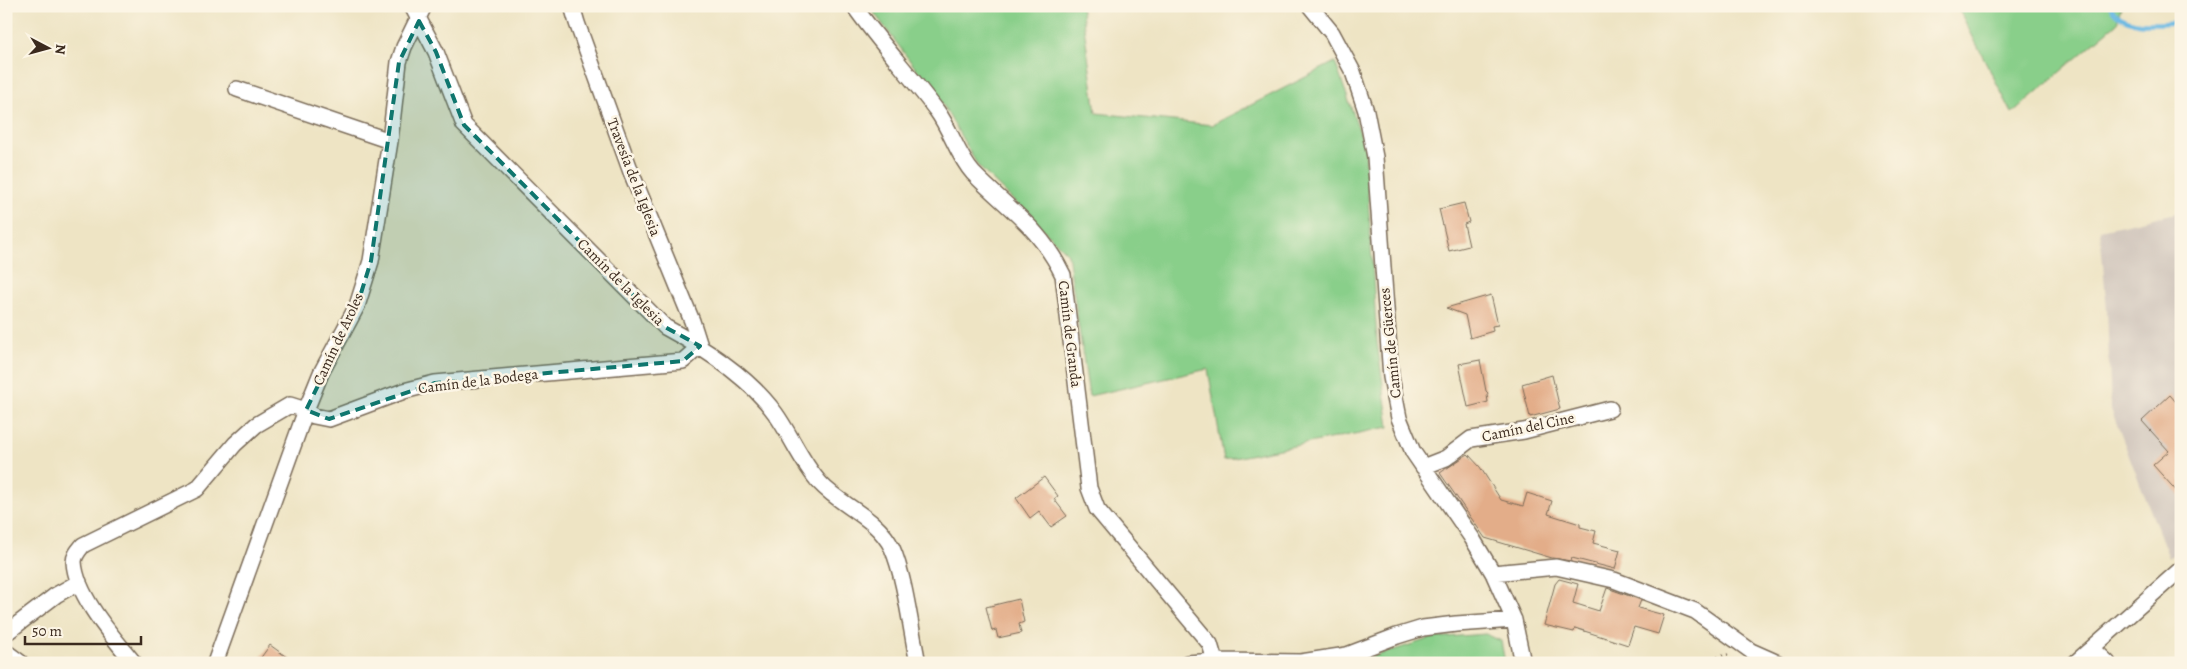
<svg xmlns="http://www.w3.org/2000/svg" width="2187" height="669" viewBox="0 0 2187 669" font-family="Alegreya,serif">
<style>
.industrial{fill:#cdc2b9}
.green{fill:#89cf8a;stroke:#627c54}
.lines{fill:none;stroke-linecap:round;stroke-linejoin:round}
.stream{stroke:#68b8e3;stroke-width:4.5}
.building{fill:#e3ad89}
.minor-casing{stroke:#7a6b58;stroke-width:18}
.path{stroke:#7a6b58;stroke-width:2.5;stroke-dasharray:1 4;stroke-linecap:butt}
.minor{stroke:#fff;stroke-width:15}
.marked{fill:#0f766e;fill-opacity:0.2;stroke:#0f766e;stroke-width:4;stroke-dasharray:10 6;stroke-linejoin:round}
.labels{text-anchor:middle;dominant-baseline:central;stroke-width:5;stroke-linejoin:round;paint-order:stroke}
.street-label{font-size:15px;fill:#3b2a1e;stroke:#fcf5e5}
</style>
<rect width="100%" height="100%" fill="#fcf5e5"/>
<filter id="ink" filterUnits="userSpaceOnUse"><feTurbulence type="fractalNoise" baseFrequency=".02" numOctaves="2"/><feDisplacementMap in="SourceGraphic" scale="10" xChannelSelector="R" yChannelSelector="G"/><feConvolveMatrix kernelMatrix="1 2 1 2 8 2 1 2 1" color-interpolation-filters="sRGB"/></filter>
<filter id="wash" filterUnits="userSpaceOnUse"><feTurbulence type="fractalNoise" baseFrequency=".0096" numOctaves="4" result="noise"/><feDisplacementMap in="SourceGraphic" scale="20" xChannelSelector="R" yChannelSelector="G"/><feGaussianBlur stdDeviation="1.12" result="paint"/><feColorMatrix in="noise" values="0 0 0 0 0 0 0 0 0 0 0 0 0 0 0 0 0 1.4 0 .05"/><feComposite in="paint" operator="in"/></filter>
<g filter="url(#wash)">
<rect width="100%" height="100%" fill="#eee4c4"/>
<path class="industrial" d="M 2181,212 L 2181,548 L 2169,558 L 2111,409 L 2107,310 L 2100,230 Z"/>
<path class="green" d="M 869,6 L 1081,6 L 1096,113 L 1212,125 L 1335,62 L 1365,147 L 1377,342 L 1389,427 L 1224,460 L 1208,369 L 1089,396 L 1068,254 L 978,166 L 943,105 Z
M 1957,6 L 2121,6 L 2117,23 L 2012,113 Z
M 1486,634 L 1501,641 L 1505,663 L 1361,663 L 1362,660 L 1432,638 Z"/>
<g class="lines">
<path class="stream" d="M 2110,6 C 2123,30 2158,23 2181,22"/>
</g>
<g id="blocks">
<path class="building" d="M 1464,203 L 1469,222 L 1464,224 L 1469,246 L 1449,251 L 1439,209 Z
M 1491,295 L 1498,325 L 1492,326 L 1493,331 L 1470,338 L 1465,315 L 1446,308 Z
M 1480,360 L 1486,391 L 1488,393 L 1487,395 L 1488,402 L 1468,407 L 1459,364 Z
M 1552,375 L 1560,409 L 1530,417 L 1522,384 Z
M 2170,395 L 2181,408 L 2181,496 L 2153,465 L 2169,451 L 2142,421 Z
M 1468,454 L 1480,467 L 1501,500 L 1523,506 L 1527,493 L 1552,501 L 1548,514 L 1580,524 L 1580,527 L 1596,531 L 1593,543 L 1620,550 L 1615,569 L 1572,558 L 1571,561 L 1552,558 L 1485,538 L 1440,473 Z
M 1044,477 L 1058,496 L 1054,499 L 1067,516 L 1051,527 L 1039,511 L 1030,518 L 1016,498 Z
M 1559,579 L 1578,584 L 1573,603 L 1599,611 L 1607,588 L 1641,600 L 1638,608 L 1664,615 L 1658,634 L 1634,627 L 1628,645 L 1575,628 L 1574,632 L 1544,625 L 1555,584 Z
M 1019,599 L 1024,622 L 1019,624 L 1021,633 L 998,638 L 996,630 L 992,631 L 986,607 Z
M 270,645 L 295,663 L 257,663 Z"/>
</g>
</g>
<g filter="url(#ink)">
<use href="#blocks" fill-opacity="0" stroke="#7a6b58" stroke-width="1"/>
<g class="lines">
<defs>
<path id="minor" d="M 412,6 L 436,52 L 464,125 L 665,327 C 704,348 749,377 775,413 C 791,435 801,462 820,483 C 842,507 877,517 892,548 C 905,577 911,631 918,663
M 572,6 L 577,23 L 631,172 L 692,321 L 700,346
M 854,6 C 880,43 910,75 937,111 C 951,130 957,155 973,173 C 1008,209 1040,227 1063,275 L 1089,488 L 1097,509 L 1210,644 L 1215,661
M 1310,6 L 1332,33 L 1353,72 L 1366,111 L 1375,157 L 1391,377 L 1399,418 L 1413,452 L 1472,538 L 1493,573 L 1514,620 L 1523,663
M 237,89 L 390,141
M 1423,467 L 1446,458 L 1471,439 L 1524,431 L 1610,409
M 1493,573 L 1556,567 L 1614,580 L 1695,611 L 1751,651 L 1778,663
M 6,633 L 56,595 L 79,582
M 2092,648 L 2108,663
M 6,652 L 21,663
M 134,663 C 113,637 76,596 74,562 C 74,555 79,550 83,545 L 197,489 L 235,444 L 256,425 L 290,405 L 306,410 L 314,416 L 329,419 L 404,391 L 435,383 L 683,361 L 700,346
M 215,663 L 306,410 L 321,373 L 357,306 L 371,261 L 390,141 L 399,62 L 404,47 L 424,6
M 1187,663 L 1215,661 L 1301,662 L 1347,655 L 1397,636 L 1423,628 L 1456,624 L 1514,620
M 2075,663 L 2181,569"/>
</defs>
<use href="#minor" class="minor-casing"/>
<path class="path" d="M 2130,6 L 2134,10 L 2180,6
M 1693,663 L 1730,654"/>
<use href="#minor" class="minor"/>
</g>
</g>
<path class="marked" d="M 419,21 L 436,52 L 464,125 L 665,327 L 700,346 L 683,361 L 435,383 L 329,419 L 306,410 L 357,306 L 371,261 L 399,62 Z"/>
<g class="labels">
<g class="street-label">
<text transform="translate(634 177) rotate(69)">Travesía de la Iglesia</text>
<text transform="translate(621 282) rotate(45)">Camín de la Iglesia</text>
<text transform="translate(1070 334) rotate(83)">Camín de Granda</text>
<text transform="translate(338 339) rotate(-65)">Camín de Aroles</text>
<text transform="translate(1390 343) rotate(-96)">Camín de Güerces</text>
<text transform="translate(478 381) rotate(-7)">Camín de la Bodega</text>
<text transform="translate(1528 427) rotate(-12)">Camín del Cine</text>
</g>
</g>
<rect width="2187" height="669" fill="none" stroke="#fcf5e5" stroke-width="25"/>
<g transform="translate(48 48) rotate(96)" stroke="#fcf5e5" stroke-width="4" paint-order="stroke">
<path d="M0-4L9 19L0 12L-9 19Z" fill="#3b2a1e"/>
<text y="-8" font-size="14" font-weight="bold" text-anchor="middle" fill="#3b2a1e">N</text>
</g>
<path d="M25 636v8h116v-8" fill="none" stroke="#3b2a1e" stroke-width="2.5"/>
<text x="32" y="636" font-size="15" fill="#3b2a1e" stroke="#fcf5e5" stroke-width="4" paint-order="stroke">50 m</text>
</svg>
